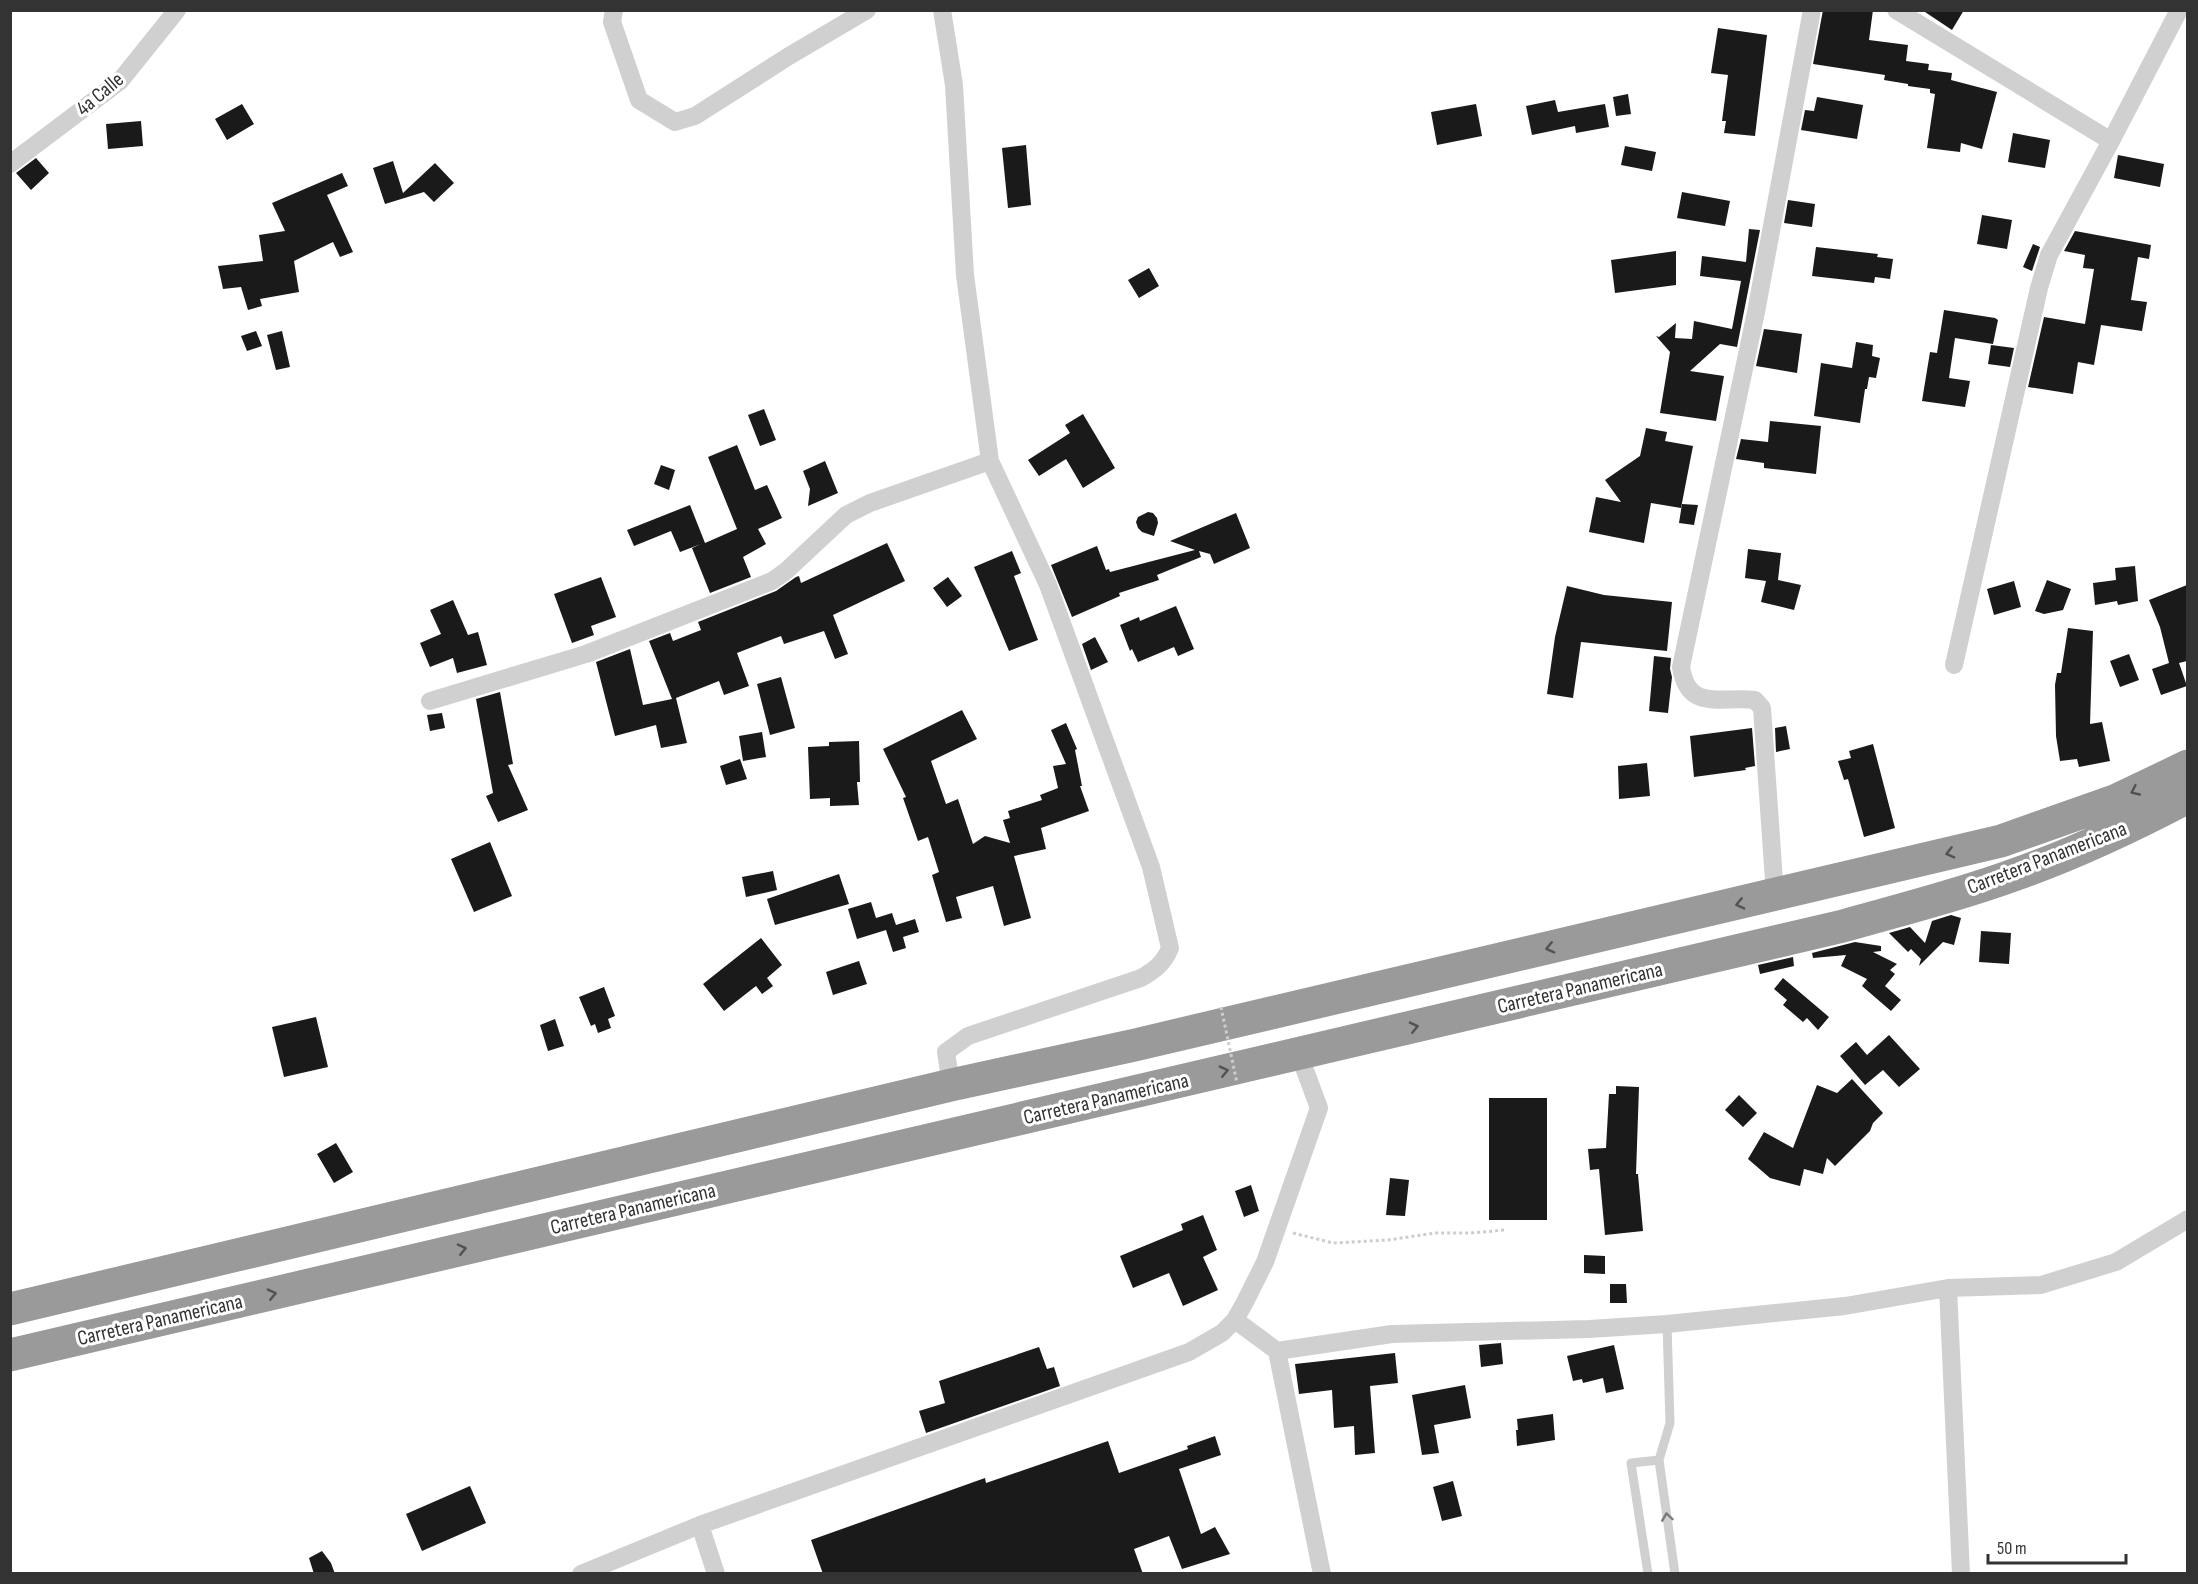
<svg xmlns="http://www.w3.org/2000/svg" width="2198" height="1584" viewBox="0 0 2198 1584" font-family="'Sofia Sans Condensed',sans-serif">
<style>
.building{fill:#1a1a1a}
.lines{fill:none;stroke-linecap:round;stroke-linejoin:round}
.path{stroke:#cdcdcd;stroke-width:3;stroke-dasharray:3 3;stroke-linecap:butt}
.lane{stroke:#d0d0d0;stroke-width:9}
.street{stroke:#d0d0d0;stroke-width:18}
.highway{stroke:#9a9a9a;stroke-width:33}
.path-bridge{stroke:#cdcdcd;stroke-width:3;stroke-dasharray:3 3;stroke-linecap:butt}
.oneway{stroke:#525252}
.oneway2{stroke:#7a7a7a}
.labels{text-anchor:middle;dominant-baseline:central;stroke-width:6;stroke-linejoin:round;paint-order:stroke}
.street-label{font-size:21px;fill:#333;stroke:#fff}
</style>
<rect width="100%" height="100%" fill="#fff"/>
<path class="building" d="M 1823,10 L 1873,10 L 1869,40 L 1908,45 L 1906,61 L 1929,64 L 1928,70 L 1952,73 L 1951,80 L 1997,92 L 1982,149 L 1961,143 L 1960,152 L 1927,148 L 1935,94 L 1930,93 L 1930,89 L 1908,86 L 1908,84 L 1884,80 L 1885,75 L 1813,64 Z
M 1922,10 L 1964,10 L 1952,30 Z
M 1718,28 L 1767,35 L 1755,136 L 1724,133 L 1726,121 L 1722,121 L 1728,75 L 1711,73 Z
M 1628,94 L 1631,114 L 1616,116 L 1613,97 Z
M 1817,97 L 1863,105 L 1857,139 L 1801,130 L 1805,110 L 1814,111 Z
M 1555,100 L 1558,112 L 1605,104 L 1609,127 L 1576,133 L 1575,126 L 1532,135 L 1526,106 Z
M 242,104 L 254,124 L 227,140 L 215,119 Z
M 1476,104 L 1482,136 L 1437,145 L 1431,112 Z
M 141,121 L 143,146 L 108,149 L 106,124 Z
M 2013,133 L 2050,140 L 2045,168 L 2008,162 Z
M 1026,145 L 1031,205 L 1008,208 L 1002,148 Z
M 1625,146 L 1656,152 L 1652,171 L 1621,165 Z
M 2118,155 L 2164,164 L 2160,187 L 2114,178 Z
M 36,158 L 49,173 L 31,190 L 16,173 Z
M 393,161 L 403,193 L 435,163 L 454,183 L 434,202 L 424,192 L 385,204 L 373,168 Z
M 342,173 L 348,186 L 327,195 L 353,252 L 340,257 L 333,242 L 294,261 L 299,292 L 260,299 L 262,306 L 248,310 L 241,287 L 223,289 L 218,266 L 263,261 L 259,235 L 285,231 L 272,203 Z
M 1682,192 L 1730,201 L 1725,226 L 1677,218 Z
M 1788,200 L 1815,204 L 1812,227 L 1784,223 Z
M 1982,215 L 2012,220 L 2007,249 L 1977,244 Z
M 1749,229 L 1760,230 L 1737,347 L 1720,344 L 1690,371 L 1724,376 L 1716,421 L 1660,413 L 1670,352 L 1656,336 L 1659,337 L 1676,323 L 1675,338 L 1692,339 L 1694,321 L 1732,329 L 1741,281 L 1700,276 L 1702,256 L 1746,262 Z
M 2075,231 L 2151,245 L 2149,259 L 2138,257 L 2131,300 L 2147,302 L 2142,331 L 2101,325 L 2094,365 L 2078,362 L 2073,394 L 2028,387 L 2044,317 L 2085,324 L 2094,269 L 2083,268 L 2085,255 L 2064,251 Z
M 2033,244 L 2040,247 L 2032,271 L 2023,267 Z
M 1816,247 L 1878,254 L 1877,257 L 1893,259 L 1890,279 L 1875,277 L 1874,283 L 1812,276 Z
M 1676,251 L 1676,285 L 1615,293 L 1611,260 Z
M 1149,268 L 1159,286 L 1139,298 L 1128,280 Z
M 1944,310 L 1995,318 L 1998,320 L 1993,344 L 1955,338 L 1949,378 L 1970,381 L 1965,407 L 1922,401 L 1930,352 L 1937,353 Z
M 1764,329 L 1802,334 L 1797,373 L 1756,366 Z
M 256,331 L 262,346 L 247,351 L 241,336 Z
M 282,331 L 290,367 L 276,370 L 267,335 Z
M 1856,342 L 1873,345 L 1872,356 L 1880,358 L 1876,378 L 1869,377 L 1867,389 L 1865,389 L 1860,423 L 1814,416 L 1821,363 L 1852,368 Z
M 1991,345 L 2014,348 L 2010,367 L 1988,364 Z
M 764,409 L 776,440 L 760,446 L 748,415 Z
M 1083,414 L 1115,468 L 1083,488 L 1066,459 L 1039,476 L 1028,460 L 1070,433 L 1065,425 Z
M 1770,421 L 1821,426 L 1816,474 L 1764,468 L 1764,463 L 1736,459 L 1741,439 L 1768,442 Z
M 1646,428 L 1667,432 L 1665,441 L 1693,446 L 1681,508 L 1651,503 L 1644,543 L 1589,532 L 1596,497 L 1621,502 L 1605,480 L 1640,456 Z
M 737,445 L 755,490 L 767,485 L 782,518 L 758,529 L 766,544 L 743,557 L 751,577 L 710,593 L 692,548 L 701,544 L 680,552 L 671,531 L 634,546 L 627,530 L 690,505 L 705,543 L 737,529 L 708,457 Z
M 825,461 L 838,493 L 808,506 L 810,489 L 803,471 Z
M 661,465 L 675,470 L 669,490 L 654,484 Z
M 1682,504 L 1698,505 L 1694,525 L 1679,523 Z
M 1148,512 L 1153,513 L 1157,518 L 1158,523 L 1154,536 L 1142,532 L 1138,528 L 1136,522 L 1138,517 Z
M 1236,513 L 1250,548 L 1214,564 L 1210,554 L 1199,551 L 1201,557 L 1157,575 L 1159,580 L 1119,593 L 1120,596 L 1072,617 L 1051,565 L 1097,546 L 1106,570 L 1109,569 L 1110,572 L 1195,550 L 1170,541 Z
M 887,543 L 905,581 L 833,615 L 848,654 L 835,659 L 824,631 L 784,644 L 781,636 L 737,653 L 749,686 L 724,695 L 719,681 L 676,698 L 687,743 L 661,748 L 656,725 L 615,736 L 596,662 L 630,649 L 643,705 L 672,699 L 649,641 L 670,633 L 673,641 L 701,630 L 698,622 L 776,591 L 796,577 L 799,576 L 801,583 Z
M 1748,549 L 1781,553 L 1778,580 L 1801,585 L 1794,610 L 1761,602 L 1766,581 L 1745,578 Z
M 1012,551 L 1021,573 L 1014,576 L 1038,640 L 1009,651 L 974,567 Z
M 2135,566 L 2138,601 L 2118,605 L 2117,601 L 2095,605 L 2093,583 L 2116,580 L 2115,568 Z
M 601,577 L 616,617 L 591,626 L 594,635 L 572,643 L 554,594 Z
M 948,577 L 962,596 L 947,607 L 933,588 Z
M 2047,580 L 2071,589 L 2063,610 L 2044,614 L 2035,611 Z
M 2014,581 L 2021,607 L 1994,615 L 1987,589 Z
M 2187,585 L 2187,661 L 2179,663 L 2187,686 L 2161,695 L 2152,669 L 2169,663 L 2160,627 L 2149,600 Z
M 1567,586 L 1604,595 L 1672,602 L 1667,651 L 1581,642 L 1573,698 L 1547,694 L 1555,637 Z
M 453,600 L 468,635 L 478,632 L 487,665 L 457,673 L 453,658 L 430,667 L 420,643 L 441,634 L 430,610 Z
M 1176,606 L 1194,649 L 1178,656 L 1174,647 L 1138,662 L 1132,649 L 1130,651 L 1120,625 L 1139,617 L 1140,621 Z
M 2068,628 L 2093,631 L 2090,724 L 2102,722 L 2110,761 L 2079,767 L 2077,759 L 2060,761 L 2056,736 L 2055,685 L 2057,673 L 2061,673 Z
M 1095,637 L 1108,662 L 1091,670 L 1082,644 Z
M 2129,654 L 2139,680 L 2120,687 L 2110,661 Z
M 1654,656 L 1671,658 L 1670,669 L 1672,677 L 1668,713 L 1649,711 Z
M 781,677 L 795,728 L 770,735 L 757,684 Z
M 500,692 L 513,764 L 508,765 L 528,810 L 498,822 L 486,796 L 493,793 L 476,699 Z
M 962,710 L 977,739 L 931,761 L 946,804 L 958,799 L 973,844 L 985,836 L 1010,843 L 1003,820 L 1010,818 L 1008,811 L 1042,800 L 1040,795 L 1058,788 L 1053,766 L 1066,764 L 1051,730 L 1066,723 L 1077,749 L 1075,750 L 1082,786 L 1080,786 L 1089,811 L 1041,828 L 1046,849 L 1014,856 L 1031,918 L 1004,926 L 993,886 L 956,897 L 962,918 L 946,922 L 932,875 L 939,872 L 928,837 L 918,841 L 903,798 L 906,797 L 883,749 Z
M 442,713 L 445,728 L 430,731 L 427,715 Z
M 1786,726 L 1790,749 L 1776,752 L 1775,728 Z
M 1752,728 L 1755,766 L 1745,768 L 1746,770 L 1694,777 L 1690,736 Z
M 762,732 L 766,757 L 743,761 L 739,736 Z
M 859,741 L 860,782 L 857,782 L 859,805 L 830,806 L 830,798 L 810,799 L 808,747 L 829,746 L 829,742 Z
M 1873,744 L 1895,828 L 1864,837 L 1848,779 L 1844,780 L 1838,761 L 1851,758 L 1849,751 Z
M 740,759 L 747,779 L 726,785 L 720,766 Z
M 1647,763 L 1650,796 L 1619,799 L 1618,766 Z
M 490,842 L 512,896 L 474,912 L 451,859 Z
M 773,871 L 777,890 L 746,897 L 742,877 Z
M 839,874 L 849,904 L 775,925 L 767,899 Z
M 871,902 L 876,918 L 892,913 L 896,925 L 915,919 L 919,932 L 903,937 L 906,948 L 893,952 L 886,930 L 857,939 L 848,909 Z
M 1951,915 L 1961,918 L 1954,945 L 1943,942 L 1919,966 L 1921,959 L 1911,949 L 1908,952 L 1889,933 L 1910,927 L 1925,943 L 1932,921 Z
M 1981,931 L 2011,933 L 2009,964 L 1979,962 Z
M 761,938 L 782,965 L 767,978 L 773,986 L 762,994 L 756,986 L 724,1011 L 703,984 Z
M 1855,942 L 1881,946 L 1881,951 L 1873,952 L 1897,964 L 1890,970 L 1895,974 L 1885,986 L 1901,1000 L 1891,1011 L 1862,986 L 1867,979 L 1841,966 L 1846,955 L 1813,958 L 1812,953 Z
M 1793,957 L 1794,966 L 1760,974 L 1758,965 Z
M 859,961 L 867,984 L 833,995 L 826,972 Z
M 1783,978 L 1829,1017 L 1818,1030 L 1807,1018 L 1803,1022 L 1783,1005 L 1787,1000 L 1774,989 Z
M 604,987 L 615,1016 L 608,1019 L 611,1028 L 598,1033 L 595,1024 L 591,1026 L 579,997 Z
M 316,1017 L 328,1067 L 284,1077 L 272,1027 Z
M 555,1019 L 564,1046 L 548,1051 L 540,1025 Z
M 1889,1035 L 1920,1069 L 1899,1087 L 1883,1070 L 1865,1085 L 1840,1056 L 1856,1042 L 1867,1055 Z
M 1852,1079 L 1883,1113 L 1873,1123 L 1870,1131 L 1835,1166 L 1827,1158 L 1823,1174 L 1804,1169 L 1800,1186 L 1770,1178 L 1748,1159 L 1764,1132 L 1793,1148 L 1817,1085 L 1837,1093 Z
M 1616,1086 L 1639,1087 L 1636,1174 L 1638,1174 L 1643,1231 L 1605,1235 L 1599,1169 L 1590,1170 L 1588,1149 L 1606,1148 L 1609,1094 L 1616,1094 Z
M 1739,1095 L 1757,1113 L 1743,1127 L 1725,1110 Z
M 1489,1098 L 1547,1098 L 1547,1220 L 1489,1220 Z
M 336,1143 L 353,1172 L 334,1183 L 317,1154 Z
M 1390,1178 L 1409,1180 L 1405,1216 L 1386,1215 Z
M 1251,1185 L 1259,1211 L 1244,1217 L 1235,1191 Z
M 1203,1215 L 1217,1250 L 1203,1257 L 1218,1290 L 1183,1306 L 1169,1273 L 1133,1288 L 1120,1256 L 1183,1230 L 1181,1224 Z
M 1584,1255 L 1605,1256 L 1605,1274 L 1584,1273 Z
M 1610,1284 L 1626,1284 L 1627,1303 L 1610,1303 Z
M 1501,1343 L 1503,1364 L 1481,1367 L 1479,1345 Z
M 1614,1345 L 1624,1389 L 1606,1393 L 1603,1378 L 1583,1383 L 1582,1379 L 1573,1381 L 1567,1356 Z
M 1039,1347 L 1047,1369 L 1054,1367 L 1060,1386 L 926,1433 L 919,1411 L 945,1403 L 939,1381 Z
M 1395,1353 L 1398,1383 L 1370,1386 L 1375,1453 L 1355,1455 L 1354,1426 L 1334,1428 L 1332,1390 L 1299,1394 L 1295,1364 Z
M 1465,1385 L 1471,1418 L 1434,1425 L 1439,1453 L 1422,1455 L 1412,1395 Z
M 1553,1414 L 1555,1440 L 1517,1446 L 1516,1430 L 1518,1430 L 1517,1419 Z
M 1215,1436 L 1221,1455 L 1179,1469 L 1201,1534 L 1215,1527 L 1230,1554 L 1182,1569 L 1169,1536 L 1134,1549 L 1143,1574 L 823,1574 L 811,1540 L 985,1478 L 986,1483 L 1108,1441 L 1119,1473 L 1188,1449 L 1187,1446 Z
M 1453,1481 L 1462,1516 L 1442,1521 L 1433,1487 Z
M 470,1486 L 486,1523 L 422,1551 L 406,1514 Z
M 322,1551 L 331,1563 L 335,1574 L 314,1574 L 309,1558 Z"/>
<g class="lines">
<path class="path" d="M 1293,1233 L 1333,1243 L 1388,1240 L 1435,1233 L 1471,1233 L 1505,1230"/>
<path class="lane" d="M 1667,1324 L 1670,1423 L 1659,1460 L 1675,1574
M 1648,1574 L 1631,1463 L 1659,1460"/>
<path class="street" d="M 614,10 L 612,22 L 639,100 L 675,122 L 695,116 L 789,56 L 867,10
M 942,10 L 954,85 L 965,275 L 990,461 L 1048,585 L 1151,867 L 1170,948 C 1164,963 1155,970 1141,978 L 968,1036 L 946,1052 L 951,1085
M 1896,10 L 2111,141
M 10,164 L 120,81 L 177,10
M 1954,665 L 2039,288 L 2049,255 L 2111,141 L 2179,10
M 430,701 L 586,654 L 772,581 L 786,571 L 846,515 L 870,503 L 990,461
M 1775,895 L 1762,708 L 1755,700 C 1720,696 1688,712 1681,667 L 1756,312 L 1812,10
M 1948,1288 L 1961,1574
M 1235,1320 L 1277,1351 L 1322,1574
M 1277,1351 L 1392,1334 L 1589,1329 L 1667,1324 L 1845,1306 L 1948,1288 L 2041,1285 L 2116,1262 L 2188,1219
M 700,1525 L 716,1574
M 581,1574 L 700,1525 L 1189,1352 L 1222,1333 L 1235,1320 L 1245,1302 L 1265,1262 L 1319,1108 L 1299,1054"/>
<path class="highway" d="M 10,1309 L 951,1085 L 1135,1045 L 2001,841 L 2117,800 L 2188,766
M 10,1355 L 1843,926 C 1899,910 1956,896 2011,876 C 2072,855 2131,827 2188,797"/>
<path class="path-bridge" d="M 1221,1007 L 1237,1083"/>
</g>
<defs><path id="oneway-chevron" d="M-2-3.5L2.5 0L-2 3.5" fill="none" stroke-width="1.6" stroke-linecap="round" stroke-linejoin="round" transform="scale(1.5)"/></defs>
<g class="oneway">
<use href="#oneway-chevron" transform="translate(2135 791) rotate(155)"/>
<use href="#oneway-chevron" transform="translate(1950 853) rotate(166)"/>
<use href="#oneway-chevron" transform="translate(1740 904) rotate(167)"/>
<use href="#oneway-chevron" transform="translate(1550 948) rotate(167)"/>
<use href="#oneway-chevron" transform="translate(1414 1027) rotate(-13)"/>
<use href="#oneway-chevron" transform="translate(1224 1071) rotate(-13)"/>
<use href="#oneway-chevron" transform="translate(462 1249) rotate(-13)"/>
<use href="#oneway-chevron" transform="translate(272 1294) rotate(-13)"/>
</g>
<use class="oneway2" href="#oneway-chevron" transform="translate(1667 1517) rotate(-98)"/>
<g class="labels">
<g class="street-label">
<text transform="translate(100 94) rotate(-40)">4a Calle</text>
<text transform="translate(2047 858) rotate(-21)">Carretera Panamericana</text>
<text transform="translate(1580 988) rotate(-13)">Carretera Panamericana</text>
<text transform="translate(1106 1099) rotate(-13)">Carretera Panamericana</text>
<text transform="translate(633 1209) rotate(-13)">Carretera Panamericana</text>
<text transform="translate(160 1320) rotate(-13)">Carretera Panamericana</text>
</g>
</g>
<rect width="2198" height="1584" fill="none" stroke="#333333" stroke-width="24"/>
<path d="M1988 1554v9h138v-9" fill="none" stroke="#333333" stroke-width="3"/>
<text x="1997" y="1554" font-size="18" fill="#333333" stroke="#ffffff" stroke-width="4.5" paint-order="stroke">50 m</text>
</svg>
